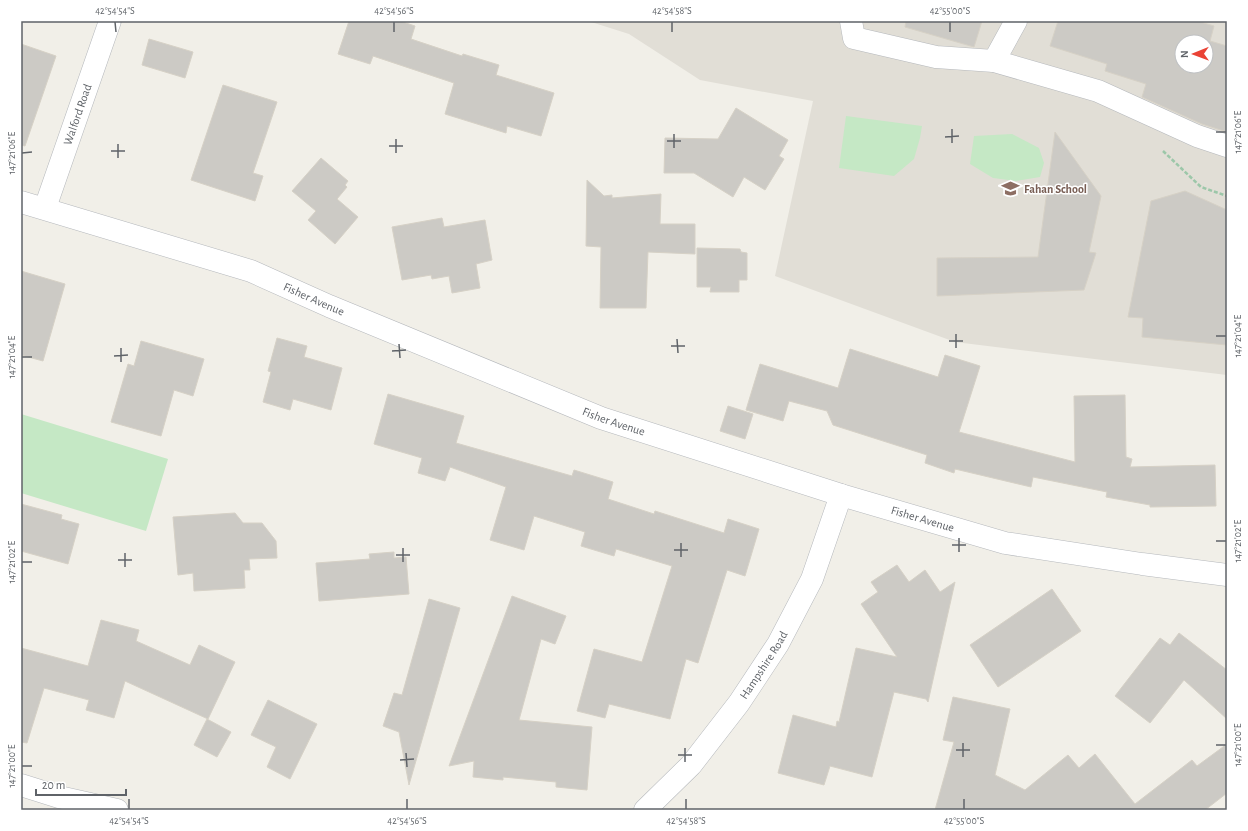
<svg xmlns="http://www.w3.org/2000/svg" width="1248" height="831" viewBox="0 0 1248 831" font-family="'Alegreya Sans',sans-serif">
<style>
.education{fill:#e1ded6;fill-rule:evenodd}
.green{fill:#c5e8c5}
.building{fill:#cccac5;stroke:#d6d1c6;fill-rule:evenodd}
.lines{fill:none;stroke-linecap:round;stroke-linejoin:round}
.minor-casing{stroke:#b5b8bc;stroke-width:23}
.path{stroke:#9cc7a9;stroke-width:2.5;stroke-dasharray:4 2;stroke-linecap:butt}
.minor{stroke:#fff;stroke-width:22}
.ticks{fill:none;stroke:#5f6368;stroke-width:1.5}
.labels{text-anchor:middle;dominant-baseline:central;stroke-width:3;stroke-linejoin:round;paint-order:stroke}
.street-label{font-size:12px;fill:#5f6368;stroke:#fff}
.education-label{font-size:12px;font-weight:bold;fill:#785e54;stroke:#fff;text-anchor:start}
.neatline{fill:none;stroke:#5f6368;stroke-width:1.5}
.ticks-label{font-size:10px;text-anchor:middle;fill:#5f6368}
</style>
<rect width="100%" height="100%" fill="#f1efe8"/>
<path class="education" d="M 588,21 L 1227,21 L 1227,375 L 955,342 L 775,276 L 813,101 L 700,80 L 629,34 ZM 1182,42 L 1206,42 L 1206,66 L 1182,66 Z"/>
<path class="green" d="M 846,116 L 922,126 L 920,138 L 914,159 L 894,176 L 839,168 Z
M 1012,134 L 1039,148 L 1044,163 L 1040,177 L 1016,181 L 993,178 L 970,164 L 974,136 Z
M 21,414 L 168,459 L 146,531 L 21,493 Z"/>
<path class="building" d="M 349,21 L 400,21 L 415,26 L 411,39 L 462,56 L 463,54 L 499,65 L 496,75 L 554,93 L 541,136 L 507,126 L 506,133 L 445,114 L 454,83 L 373,56 L 370,64 L 338,54 Z
M 906,21 L 982,21 L 974,47 L 905,27 Z
M 1058,21 L 1197,21 L 1214,26 L 1210,41 L 1227,46 L 1227,132 L 1202,124 L 1142,97 L 1146,84 L 1105,71 L 1107,64 L 1050,46 ZM 1182,42 L 1206,42 L 1206,66 L 1182,66 Z
M 149,39 L 193,52 L 185,78 L 142,65 Z
M 21,44 L 56,56 L 25,146 L 21,145 Z
M 223,85 L 277,102 L 253,173 L 263,176 L 255,201 L 191,180 Z
M 736,108 L 788,140 L 779,156 L 784,159 L 765,190 L 744,177 L 733,197 L 694,173 L 664,173 L 665,138 L 718,139 Z
M 1055,132 L 1101,196 L 1089,252 L 1096,253 L 1084,290 L 937,296 L 937,258 L 1038,257 Z
M 321,158 L 348,181 L 345,185 L 347,187 L 337,199 L 358,217 L 335,244 L 308,220 L 316,211 L 292,191 Z
M 587,180 L 604,196 L 612,195 L 612,198 L 661,194 L 660,224 L 695,224 L 695,254 L 648,252 L 646,308 L 600,308 L 601,247 L 586,246 Z
M 1185,191 L 1227,210 L 1227,345 L 1142,337 L 1143,318 L 1128,317 L 1151,201 Z
M 442,218 L 444,227 L 485,220 L 492,260 L 476,264 L 480,288 L 452,293 L 449,276 L 432,279 L 431,275 L 402,280 L 392,227 Z
M 697,248 L 740,249 L 741,252 L 747,253 L 747,280 L 739,280 L 739,292 L 710,292 L 711,287 L 697,287 Z
M 21,271 L 65,284 L 43,361 L 21,355 Z
M 277,338 L 307,346 L 304,357 L 342,368 L 331,410 L 293,399 L 290,410 L 263,402 L 271,372 L 268,371 Z
M 141,341 L 204,359 L 193,396 L 174,390 L 161,436 L 111,422 L 128,364 L 134,366 Z
M 850,349 L 938,377 L 945,355 L 980,366 L 959,432 L 1075,462 L 1074,396 L 1125,395 L 1126,457 L 1132,459 L 1130,467 L 1215,465 L 1216,506 L 1150,507 L 1150,505 L 1106,497 L 1107,492 L 1033,477 L 1031,487 L 955,469 L 954,473 L 925,463 L 927,455 L 833,425 L 827,411 L 789,401 L 783,421 L 746,410 L 760,364 L 838,388 Z
M 388,394 L 464,416 L 456,443 L 572,476 L 574,470 L 613,482 L 608,499 L 654,514 L 655,511 L 724,533 L 728,519 L 759,529 L 745,576 L 727,570 L 698,663 L 686,659 L 670,719 L 609,704 L 605,718 L 577,711 L 594,649 L 642,662 L 672,566 L 616,549 L 614,556 L 581,546 L 585,532 L 534,516 L 524,550 L 490,540 L 506,487 L 450,467 L 445,481 L 418,473 L 422,458 L 374,444 Z
M 728,406 L 753,414 L 745,439 L 720,431 Z
M 21,504 L 62,515 L 61,519 L 79,524 L 68,564 L 21,551 Z
M 235,513 L 243,523 L 262,523 L 276,541 L 277,558 L 249,559 L 250,570 L 244,570 L 245,588 L 194,591 L 193,573 L 178,575 L 173,517 Z
M 394,552 L 394,558 L 406,557 L 409,594 L 319,601 L 316,563 L 370,559 L 369,554 Z
M 897,565 L 909,582 L 925,570 L 940,592 L 955,582 L 928,702 L 926,699 L 894,692 L 872,777 L 830,766 L 824,785 L 778,773 L 793,715 L 836,727 L 837,721 L 839,722 L 856,648 L 897,657 L 861,604 L 878,592 L 871,582 Z
M 1052,589 L 1081,631 L 998,687 L 970,645 Z
M 512,596 L 566,616 L 555,644 L 541,639 L 519,720 L 592,727 L 587,790 L 556,787 L 556,782 L 503,777 L 503,780 L 473,777 L 474,761 L 449,766 Z
M 429,599 L 460,608 L 409,785 L 399,732 L 383,726 L 394,693 L 402,695 Z
M 101,620 L 139,630 L 136,641 L 190,665 L 199,645 L 235,662 L 208,719 L 125,681 L 114,718 L 86,710 L 89,700 L 44,688 L 27,743 L 21,742 L 21,648 L 88,666 Z
M 1179,633 L 1227,670 L 1227,719 L 1184,680 L 1150,723 L 1115,696 L 1160,638 L 1170,645 Z
M 953,697 L 1010,709 L 995,775 L 1025,790 L 1068,755 L 1079,768 L 1095,754 L 1135,804 L 1192,760 L 1197,766 L 1227,744 L 1227,793 L 1205,810 L 935,810 L 954,742 L 943,740 Z
M 268,700 L 317,724 L 290,779 L 267,767 L 276,747 L 251,735 Z
M 207,719 L 231,732 L 217,757 L 194,745 Z"/>
<g class="lines">
<defs>
<g id="minor">
<path d="M 851,21 L 854,38 L 936,57 L 994,61 L 1098,91 L 1197,136 L 1227,146"/>
<path d="M 994,61 L 1016,21"/>
<path id="s1" d="M 21,202 L 251,271 L 329,306 L 601,418 L 841,495 L 1005,543 L 1142,564 L 1227,575"/>
<path id="s2" d="M 45,208 L 110,21"/>
<path d="M 21,785 L 59,797 L 117,810"/>
<path id="s3" d="M 645,810 L 691,765 L 739,703 L 778,644 L 812,579 L 841,495"/>
</g>
</defs>
<use href="#minor" class="minor-casing"/>
<path class="path" d="M 1163,151 L 1201,187 L 1227,196"/>
<use href="#minor" class="minor"/>
</g>
<path class="ticks" d="M 115,22 L 116,32M 394,22 L 394,32M 672,22 L 672,32M 950,22 L 950,32M 952,129 L 952,143M 1216,132 L 1226,132M 674,134 L 674,148M 945,137 L 959,136M 396,139 L 396,153M 667,141 L 681,141M 118,144 L 118,158M 389,146 L 403,146M 111,151 L 125,151M 22,153 L 32,152M 956,334 L 956,348M 1216,336 L 1226,336M 677,339 L 678,353M 949,341 L 963,341M 399,344 L 400,358M 671,346 L 685,346M 121,348 L 121,362M 392,351 L 406,350M 114,356 L 128,355M 22,357 L 32,357M 959,538 L 959,552M 1216,541 L 1226,541M 681,543 L 681,557M 952,545 L 966,545M 403,548 L 403,562M 674,550 L 688,550M 125,553 L 125,567M 396,555 L 410,555M 118,560 L 132,560M 22,562 L 32,562M 963,743 L 963,757M 1216,745 L 1226,745M 685,748 L 685,762M 956,750 L 970,750M 406,753 L 407,767M 678,755 L 692,755M 400,760 L 414,759M 22,766 L 32,766M 129,799 L 129,809M 407,799 L 407,809M 686,799 L 686,809M 964,799 L 964,809"/>
<defs>
<symbol id="school-bare" viewBox="-9 -9 18 18"><path d="M0-5L7-2L0 1L-7-2ZM-4 1L0 2.5L4 1V4Q0 6-4 4Z" fill="#8d6e63" stroke="#fff" stroke-width="2.5" paint-order="stroke"/></symbol>
</defs>
<g fill-rule="evenodd">
<use href="#school-bare" x="998" y="176" width="25" height="25"/>
</g>
<g class="labels">
<g class="street-label">
<text stroke="none"><textPath href="#s2" startOffset="99">Walford Road</textPath></text>
<text stroke="none"><textPath href="#s1" startOffset="309">Fisher Avenue</textPath></text>
<text stroke="none"><textPath href="#s1" startOffset="633">Fisher Avenue</textPath></text>
<text stroke="none"><textPath href="#s1" startOffset="957">Fisher Avenue</textPath></text>
<text stroke="none"><textPath href="#s3" startOffset="188">Hampshire Road</textPath></text>
</g>
<g class="education-label">
<text x="1024" y="189">Fahan School</text>
</g>
</g>
<rect width="1248" height="831" fill="none" stroke="#ffffff" stroke-width="44"/>
<g transform="translate(1194 54) rotate(269)"><circle r="19" fill="#ffffff" stroke="#bfc1c3"/>
<path d="M0-3L7 15L0 10L-7 15Z" fill="#ea4335"/>
<text y="-6" font-size="11" font-weight="bold" text-anchor="middle" fill="#5f6368">N</text>
</g>
<path d="M36 789v6h90v-6" fill="none" stroke="#5f6368" stroke-width="2"/>
<text x="42" y="789" font-size="12" fill="#5f6368" stroke="#ffffff" stroke-width="3" paint-order="stroke">20 m</text>
<rect x="22" y="22" width="1204" height="787" class="neatline"/>
<g class="ticks-label">
<text x="115" y="14">42°54'54"S</text>
<text x="394" y="14">42°54'56"S</text>
<text x="672" y="14">42°54'58"S</text>
<text x="950" y="14">42°55'00"S</text>
<text transform="translate(1237 132) rotate(-90)" y="4">147°21'06"E</text>
<text transform="translate(11 153) rotate(-90)" y="4">147°21'06"E</text>
<text transform="translate(1237 336) rotate(-90)" y="4">147°21'04"E</text>
<text transform="translate(11 357) rotate(-90)" y="4">147°21'04"E</text>
<text transform="translate(1237 541) rotate(-90)" y="4">147°21'02"E</text>
<text transform="translate(11 562) rotate(-90)" y="4">147°21'02"E</text>
<text transform="translate(1237 745) rotate(-90)" y="4">147°21'00"E</text>
<text transform="translate(11 766) rotate(-90)" y="4">147°21'00"E</text>
<text x="129" y="824">42°54'54"S</text>
<text x="407" y="824">42°54'56"S</text>
<text x="686" y="824">42°54'58"S</text>
<text x="964" y="824">42°55'00"S</text>
</g>
</svg>
